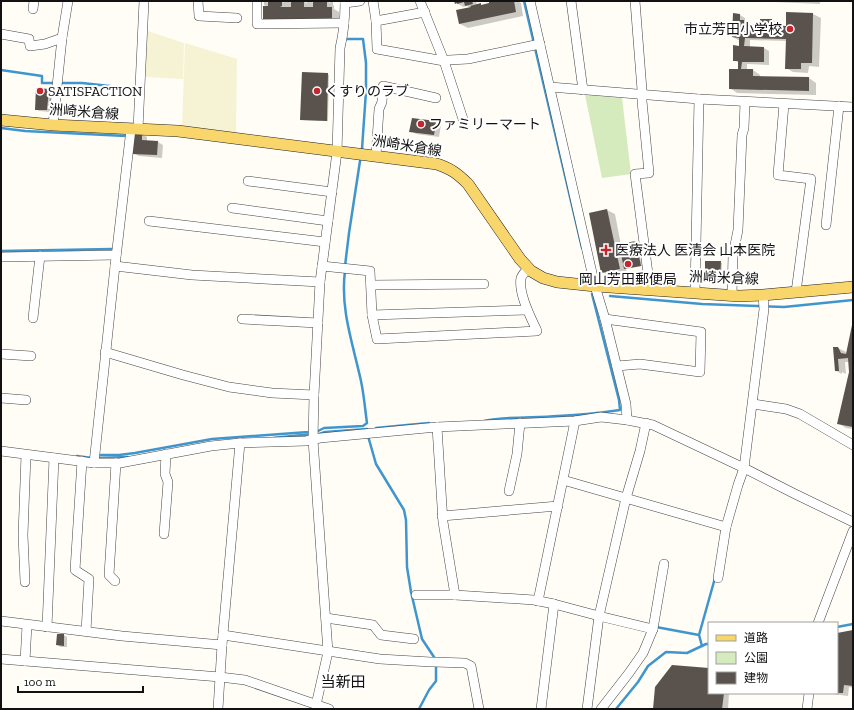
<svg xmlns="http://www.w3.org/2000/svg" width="854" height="710" viewBox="0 0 854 710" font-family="'Zilla Slab','Noto Sans JP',serif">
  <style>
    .farmland { fill: #f6f3d4 }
    .green { fill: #d5ebbd }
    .shadow { fill: #0003 }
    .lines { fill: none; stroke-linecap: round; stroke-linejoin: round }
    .stream { stroke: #3f96cf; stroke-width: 2.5 }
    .building { fill: #5a524d }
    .minor-casing { stroke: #444; stroke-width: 10 }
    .major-casing { stroke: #222; stroke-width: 12 }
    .minor { stroke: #fff; stroke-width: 9 }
    .major { stroke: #f9d66b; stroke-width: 11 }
    .poi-dot { fill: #c4262e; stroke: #fff; stroke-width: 1.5 }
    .labels { text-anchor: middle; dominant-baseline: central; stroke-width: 4; stroke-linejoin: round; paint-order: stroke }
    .poi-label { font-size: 14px; fill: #111; stroke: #fff; text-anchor: start }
    .street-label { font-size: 14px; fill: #111; stroke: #fff }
    .neighbourhood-label { font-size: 15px; fill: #111; stroke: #fff }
  </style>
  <rect width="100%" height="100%" fill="#fffdf5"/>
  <g class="farmland">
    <path d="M148 31 184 43 183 79 147 77 143 74 145 34 147 33Z"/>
    <path d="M185 43 237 59 236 134 182 127Z"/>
  </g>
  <path class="green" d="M585 95 622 98 631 174 602 178Z"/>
  <g class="shadow">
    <path d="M264 1 269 3 282 1 284 3V1H288L292 3V2H304L307 3V1L311 2 314 3 327 1 330 3V2H333V5L334 6V9L339 12V24L268 7 264 5Z"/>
    <path d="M456 1H476L477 5H481L483 6 496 1H517L521 3 523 16 468 28 460 24 470 8 467 6 463 7 462 6 456 3Z"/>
    <path d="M753 1H820V4Z"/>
    <path d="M787 13 813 14 821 18 819 67 809 66 808 73 793 72 786 68 787 41 750 40V48H764L769 51V65L747 64V70H753L760 75V77L809 78 816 83V95L737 93 730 88 739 70V63L734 60 740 47V40H738L733 37 740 15 745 18V21L749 24V26H761L772 20 777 23V27H787Z"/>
    <path d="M328 74 329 75 328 121 303 120H301Z"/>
    <path d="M49 90 52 92 50 112 39 111 36 109Z"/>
    <path d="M435 122 441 125 439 137 416 134 411 131Z"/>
    <path d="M142 134 147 137V141L158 142 163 145 162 158 139 156 133 153Z"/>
    <path d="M607 210 615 214 621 245 636 242 637 243 642 266 626 269 627 273 610 276 602 272 590 213Z"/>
    <path d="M720 262 722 263 721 282H707Z"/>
    <path d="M853 327V429L846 428 838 423 851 379 849 362H845L846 374 842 372V374L844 375 836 371 838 348 846 352 847 355Z"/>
    <path d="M853 631V688L849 687 848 696 825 693H837V634Z"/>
    <path d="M58 635H64L67 637V647H61L57 645Z"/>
    <path d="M709 669V693H729L728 709H654Z"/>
  </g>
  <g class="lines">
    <g class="stream">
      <path d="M524 1 582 248"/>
      <path d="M346 39H363L366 63V91L362 149"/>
      <path d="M1 70 42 76V83H54"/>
      <path d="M59 83H82L137 89"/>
      <path d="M1 128 25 131 126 136"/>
      <path d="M1 251 112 249"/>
      <path d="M345 266 349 233 360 161"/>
      <path d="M610 296 702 304 784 307 853 300"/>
      <path d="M484 421C508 416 534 418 558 416 579 415 600 413 620 410L619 400 592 294"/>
      <path d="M376 428 407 425 429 423"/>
      <path d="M319 434 325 432 367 429"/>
      <path d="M368 436 376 464 404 510 406 520 407 567 411 592 422 639 436 660"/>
      <path d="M273 438 312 434"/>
      <path d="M97 455H119L135 453 212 439 308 432 318 431 324 428 363 426 367 423C365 409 364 395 361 381 353 344 340 309 345 271"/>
      <path d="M77 456 92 458"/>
      <path d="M97 458 128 457"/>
      <path d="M656 627 699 635 702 646"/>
      <path d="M837 627 853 624"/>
      <path d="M699 635 715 578"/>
      <path d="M419 709 429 690 436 681V665"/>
      <path d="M616 709 638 682 648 666 666 652 687 653 706 644H709"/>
    </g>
  </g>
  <g class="building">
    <path d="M268 1H282V6L280 7H291V1H304V7H313V1H327V7H332V20H263V6H268Z"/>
    <path d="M454 1H472L473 4 465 6 464 2 457 4V3L455 4Z"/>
    <path d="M494 1H514L516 12 459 24 456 10 471 7 470 6 481 3V5L489 3V2Z"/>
    <path d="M786 12 813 13 812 63H801V69H785L786 39 745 38 744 46 764 47V62H742L741 69H753V76L809 77V91L729 89V69H738V61H733V45L739 46V38L732 37 733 13 740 14V20H744V24L760 25V19H772V25L786 26Z"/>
    <path d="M302 72 328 73 327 121 300 120Z"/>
    <path d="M36 88 49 89 47 110H35Z"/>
    <path d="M412 118 436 121 434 135 409 132Z"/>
    <path d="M134 133H142V140L158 141 157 155 132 154Z"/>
    <path d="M607 209 620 269 601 273 589 213Z"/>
    <path d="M636 241 641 266 624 269 619 244Z"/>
    <path d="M705 261H721L720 282H705Z"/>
    <path d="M852 325H853V427L837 424 849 372 848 358 838 359 839 371H835L833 347H838L841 353 846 354Z"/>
    <path d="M853 630V686L844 685 843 693H837V633Z"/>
    <path d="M57 634H64V646L56 645Z"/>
    <path d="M672 665 709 668V693H724L722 709H653L655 687Z"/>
  </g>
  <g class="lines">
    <g class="minor-casing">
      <g id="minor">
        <path d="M198 1 199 16 237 18"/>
        <path d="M257 1V24L344 23"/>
        <path d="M373 1 376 21 377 49 444 61 449 60 468 59 540 44"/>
        <path d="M420 1 444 61 463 119"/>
        <path d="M530 1 595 286 605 319 626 404 627 420"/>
        <path d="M571 1 583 90"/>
        <path d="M635 1 642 90V101L649 173 635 174 650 289"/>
        <path d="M345 3 360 1"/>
        <path d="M33 9 34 1"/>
        <path d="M376 21 425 12"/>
        <path d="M1 34 29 39 30 46 45 44 62 38"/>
        <path d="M550 87 699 99 853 107"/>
        <path d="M784 104 778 175 811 179 796 292"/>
        <path d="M53 125 62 38 68 1"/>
        <path d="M138 129 144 1"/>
        <path d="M376 156 379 109 382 102 383 86 436 98"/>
        <path d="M248 181 332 192"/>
        <path d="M232 208 328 221"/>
        <path d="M149 221 325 242"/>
        <path d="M826 225 839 106"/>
        <path d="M1 257 116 255"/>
        <path d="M115 266 192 275 320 282"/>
        <path d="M322 266 370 271 372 315 377 339 537 331C531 318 518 293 521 278 522 275 526 271 528 268"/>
        <path d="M371 285 484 284"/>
        <path d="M695 292 699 99"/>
        <path d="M732 295 733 255 738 230 742 135 744 128 745 102"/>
        <path d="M372 315 527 310"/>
        <path d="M33 318 40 256"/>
        <path d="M242 319 318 323"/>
        <path d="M605 319 701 332 700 372 640 364 617 366"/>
        <path d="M105 352 183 375 229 387 272 393 314 395"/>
        <path d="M1 354 31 356"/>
        <path d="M1 398 26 400"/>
        <path d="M753 404 786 409 800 414 853 445"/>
        <path d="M437 427 443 522 455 595"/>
        <path d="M1 451 94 463H120L211 446 240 443 306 441 320 438 437 427 575 421 601 417 627 420 653 425 744 468 793 493 853 522"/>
        <path d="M82 461 75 570 89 579 86 631"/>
        <path d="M94 463 115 266 131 129"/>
        <path d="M563 480 726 527"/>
        <path d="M509 491 517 454 520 423"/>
        <path d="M442 516 558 506"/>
        <path d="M164 534 168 482 165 474 166 454"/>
        <path d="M718 578 726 527 738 485 744 468 764 309 763 295"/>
        <path d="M115 581 109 575 116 463"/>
        <path d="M25 582 23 535 26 455"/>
        <path d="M416 595H455L534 600 554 604 599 616 653 629"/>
        <path d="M538 601 575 421"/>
        <path d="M326 618 373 625 381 635 414 639"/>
        <path d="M1 621 122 636 222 645"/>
        <path d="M818 623 853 531"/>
        <path d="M47 627 54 458"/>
        <path d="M223 635 380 659 431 662H434L465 663 471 666 479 709"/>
        <path d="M1 659 220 677 245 680 329 709"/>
        <path d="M25 661 27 625"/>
        <path d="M316 705 328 652 313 440 314 395 320 282 337 152 340 48C344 32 345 17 345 1"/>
        <path d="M218 709 222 645 240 443"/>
        <path d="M541 709 554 604"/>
        <path d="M587 709 599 616 626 498 640 451 646 423"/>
        <path d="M601 709 629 673 643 653 653 629 664 564"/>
        <path d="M807 709 809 693"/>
      </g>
    </g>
    <g class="major-casing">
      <path id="major" d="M1 120 53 125 178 131 437 164C451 169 457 173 468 184L520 259 531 271 543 278 557 282 595 286 739 296 763 295 853 287"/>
    </g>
    <use href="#minor" class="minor"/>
    <use href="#major" class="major"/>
  </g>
  <g class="poi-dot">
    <circle cx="790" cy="29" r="4"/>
    <circle cx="40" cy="91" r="4"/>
    <circle cx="317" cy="91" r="4"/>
    <circle cx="421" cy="124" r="4"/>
    <path d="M604 244h4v4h4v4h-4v4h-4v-4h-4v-4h4z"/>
    <circle cx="628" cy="264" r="4"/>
  </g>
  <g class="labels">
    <g class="poi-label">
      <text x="782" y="29" text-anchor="end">市立芳田小学校</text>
      <text x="48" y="91">SATISFACTION</text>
      <text x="325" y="91">くすりのラブ</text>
      <text x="429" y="124">ファミリーマート</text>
      <text x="615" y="250">医療法人 医清会 山本医院</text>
      <text x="628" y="279" text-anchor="middle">岡山芳田郵便局</text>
    </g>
    <g class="street-label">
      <text transform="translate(84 112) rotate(4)">洲崎米倉線</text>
      <text transform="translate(407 146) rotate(9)">洲崎米倉線</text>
      <text transform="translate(724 278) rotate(2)">洲崎米倉線</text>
    </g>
    <g class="neighbourhood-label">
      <text x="343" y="682">当新田</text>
    </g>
  </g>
  <rect width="854" height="710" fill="none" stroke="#111111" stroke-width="4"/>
  <rect x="708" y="622" width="130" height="72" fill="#ffffff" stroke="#a0a0a0"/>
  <rect x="716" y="635" width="20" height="6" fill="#f9d66b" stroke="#a0a0a0"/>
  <text x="744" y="642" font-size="12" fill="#111111">道路</text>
  <rect x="716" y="652" width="20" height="12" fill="#d5ebbd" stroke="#a0a0a0"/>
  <text x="744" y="662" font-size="12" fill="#111111">公園</text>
  <rect x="716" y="672" width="20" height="12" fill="#5a524d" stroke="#a0a0a0"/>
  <text x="744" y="682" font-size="12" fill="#111111">建物</text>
  <path d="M18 686v6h125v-6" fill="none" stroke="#111111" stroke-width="2"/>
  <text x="24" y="686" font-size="12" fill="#111111" stroke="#ffffff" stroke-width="3" paint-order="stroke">100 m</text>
</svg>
